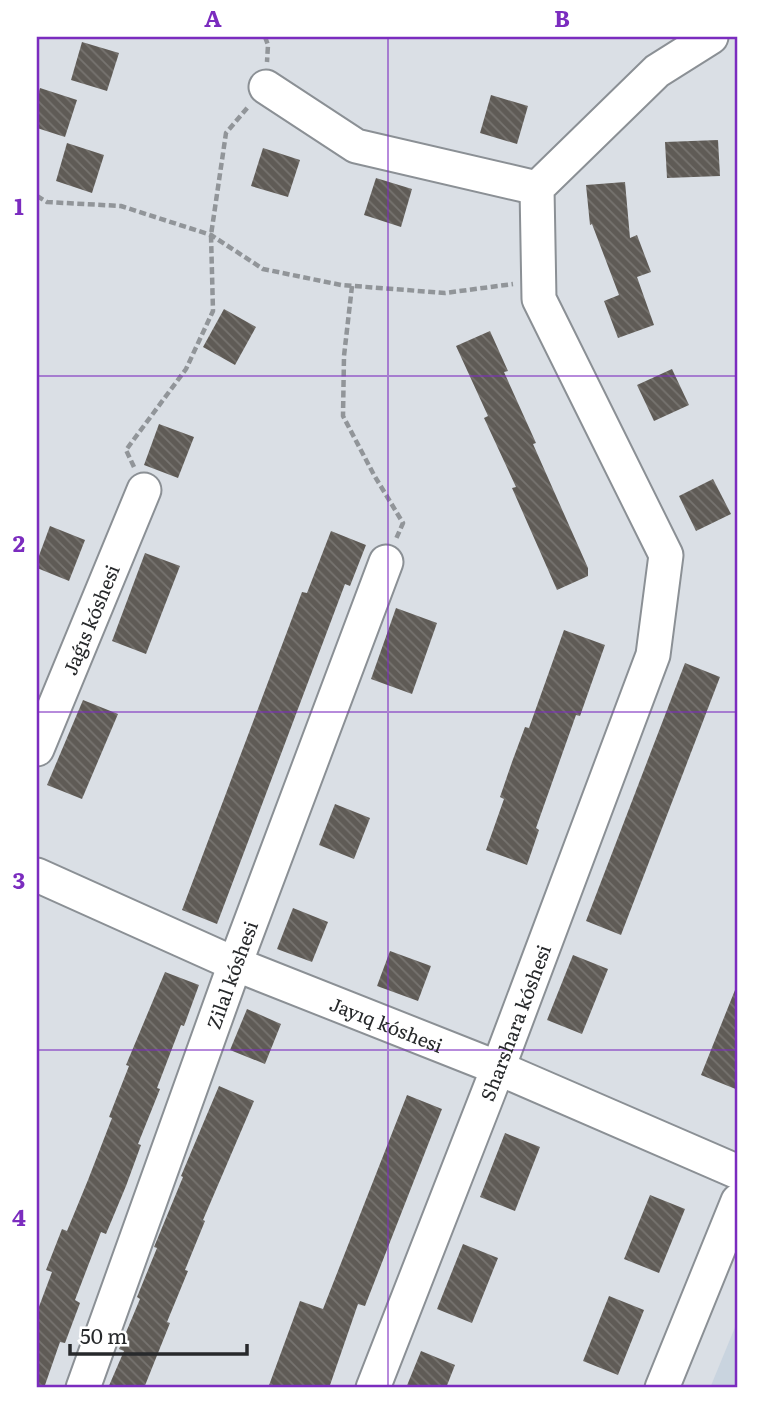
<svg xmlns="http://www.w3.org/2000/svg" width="775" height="1425" viewBox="0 0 775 1425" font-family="Literata,serif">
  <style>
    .built { fill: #c9d4df }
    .building { fill: url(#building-back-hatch) }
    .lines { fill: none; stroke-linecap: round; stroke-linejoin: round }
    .minor-casing { stroke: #8b9095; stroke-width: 37 }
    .path { stroke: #919599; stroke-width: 4.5; stroke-dasharray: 7 3.5; stroke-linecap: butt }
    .minor { stroke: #fff; stroke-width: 33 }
    .grid { fill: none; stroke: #7b2cbf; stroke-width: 2; stroke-opacity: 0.55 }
    .labels { text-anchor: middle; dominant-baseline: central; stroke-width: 7; stroke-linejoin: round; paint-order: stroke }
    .street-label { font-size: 19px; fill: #27292b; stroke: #fff }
    .neatline { fill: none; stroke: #7b2cbf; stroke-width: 2.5 }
    .grid-label { font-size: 23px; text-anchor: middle; font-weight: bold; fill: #7b2cbf }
  </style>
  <defs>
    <pattern id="building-back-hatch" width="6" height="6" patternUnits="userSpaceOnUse" patternTransform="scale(1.75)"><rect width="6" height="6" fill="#5f5b56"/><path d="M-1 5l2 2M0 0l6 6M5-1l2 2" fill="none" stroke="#777470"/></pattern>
  </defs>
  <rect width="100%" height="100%" fill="#dadfe5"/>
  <path class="built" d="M738 1320V1388H710Z"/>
  <g class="building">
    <path d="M82 42 119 53 107 91 71 80Z"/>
    <path d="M40 88 77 100 65 137 37 128V98Z"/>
    <path d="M491 95 528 106 517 144 480 133Z"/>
    <path d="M718 140 720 176 667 178 665 142Z"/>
    <path d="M67 143 104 155 92 193 56 181Z"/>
    <path d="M263 148 300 160 288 197 251 186Z"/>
    <path d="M376 178 412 189 401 227 364 215Z"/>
    <path d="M625 182 630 238 637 235 651 272 637 277 654 325 618 338 604 301 619 295 592 224 590 225 586 185Z"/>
    <path d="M224 309 256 327 235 365 203 347Z"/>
    <path d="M490 331 508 371 504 372 536 443 533 444 588 568V576L557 590 512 488 516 487 484 418 488 416 456 346Z"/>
    <path d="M672 369 689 405 654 421 637 385Z"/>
    <path d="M159 424 194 437 178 478 144 465Z"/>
    <path d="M713 479 731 514 696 531 679 496Z"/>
    <path d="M50 526 85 540 69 581 37 568V561Z"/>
    <path d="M331 531 366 545 350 586 345 584 217 924 182 910 302 592 307 593Z"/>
    <path d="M145 553 180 566 146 654 112 641Z"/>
    <path d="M396 608 437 623 412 694 371 679Z"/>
    <path d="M564 630 605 645 580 716 576 715 536 828 539 830 527 865 486 850 504 799 500 797 512 762 525 727 529 728Z"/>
    <path d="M685 663 720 677 621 935 586 921Z"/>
    <path d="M83 700 118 714 82 799 47 785Z"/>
    <path d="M335 804 370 818 354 859 319 845Z"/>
    <path d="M293 908 328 922 312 962 277 949Z"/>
    <path d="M390 951 431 966 418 1001 377 986Z"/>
    <path d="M573 955 608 969 582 1034 547 1020Z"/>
    <path d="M165 972 199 985 184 1026 181 1025 157 1088 160 1089 138 1144 141 1145 126 1186 106 1234 101 1232 75 1300 80 1303 65 1343 60 1342 44 1388H37V1312L52 1272 46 1270 62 1229 67 1231 88 1180 112 1118 109 1117 129 1066 126 1065Z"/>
    <path d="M737 985 738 986V1090L701 1075Z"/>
    <path d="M247 1009 281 1024 265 1064 230 1050Z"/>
    <path d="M219 1086 254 1101 203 1220 205 1221 185 1270 188 1271 167 1322 170 1323 144 1388H108L124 1351 119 1349 140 1299 137 1297 157 1248 154 1247 183 1177 181 1176Z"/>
    <path d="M407 1095 442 1109 365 1306 358 1304 329 1388H268L300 1301 323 1309Z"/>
    <path d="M505 1133 540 1147 515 1211 480 1197Z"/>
    <path d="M650 1195 685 1209 659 1273 624 1259Z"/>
    <path d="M463 1244 498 1258 472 1323 437 1309Z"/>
    <path d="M609 1296 644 1310 618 1375 583 1361Z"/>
    <path d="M421 1351 455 1365 446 1388H406Z"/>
  </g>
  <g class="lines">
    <g class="minor-casing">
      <g id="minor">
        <path d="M266 87 356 146 537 188"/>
        <path id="s1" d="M37 749 144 490"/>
        <path id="s2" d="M37 875 235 964 498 1068 738 1172"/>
        <path id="s3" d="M83 1388 235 964 386 562"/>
        <path id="s4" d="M373 1388 498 1068 653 655 666 555 539 299 537 188 657 71 711 37"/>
        <path d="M662 1388 738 1201"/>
      </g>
    </g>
    <g class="path">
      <path d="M265 37 268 45 267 62"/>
      <path d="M37 196 47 202 121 206 211 235 263 269 341 285 445 293 513 284"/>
      <path d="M352 286 344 356 343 416 374 475 403 523 396 539"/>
      <path d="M134 467 126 450 186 369 213 311 211 235 226 133 248 107"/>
    </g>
    <use href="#minor" class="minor"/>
  </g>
  <path class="grid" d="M388 37V1388M37 376H738M37 712H738M37 1050H738"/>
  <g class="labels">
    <g class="street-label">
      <text stroke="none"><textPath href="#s1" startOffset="140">Jaǵıs kóshesi</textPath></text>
      <text stroke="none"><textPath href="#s3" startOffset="439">Zilal kóshesi</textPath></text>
      <text stroke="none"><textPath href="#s4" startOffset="392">Sharshara kóshesi</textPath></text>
      <text stroke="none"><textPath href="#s2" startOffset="380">Jayıq kóshesi</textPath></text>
    </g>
  </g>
  <rect width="775" height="1425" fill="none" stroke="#ffffff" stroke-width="77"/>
  <path d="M70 1344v10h177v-10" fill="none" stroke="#27292b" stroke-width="3.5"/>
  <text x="80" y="1344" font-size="21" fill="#27292b" stroke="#ffffff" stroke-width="5" paint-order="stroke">50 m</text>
  <rect x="38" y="38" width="698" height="1348" class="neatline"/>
  <g class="grid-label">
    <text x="213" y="27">A</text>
    <text x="562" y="27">B</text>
    <text x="19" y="215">1</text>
    <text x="19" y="552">2</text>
    <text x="19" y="889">3</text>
    <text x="19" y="1226">4</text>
  </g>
</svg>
